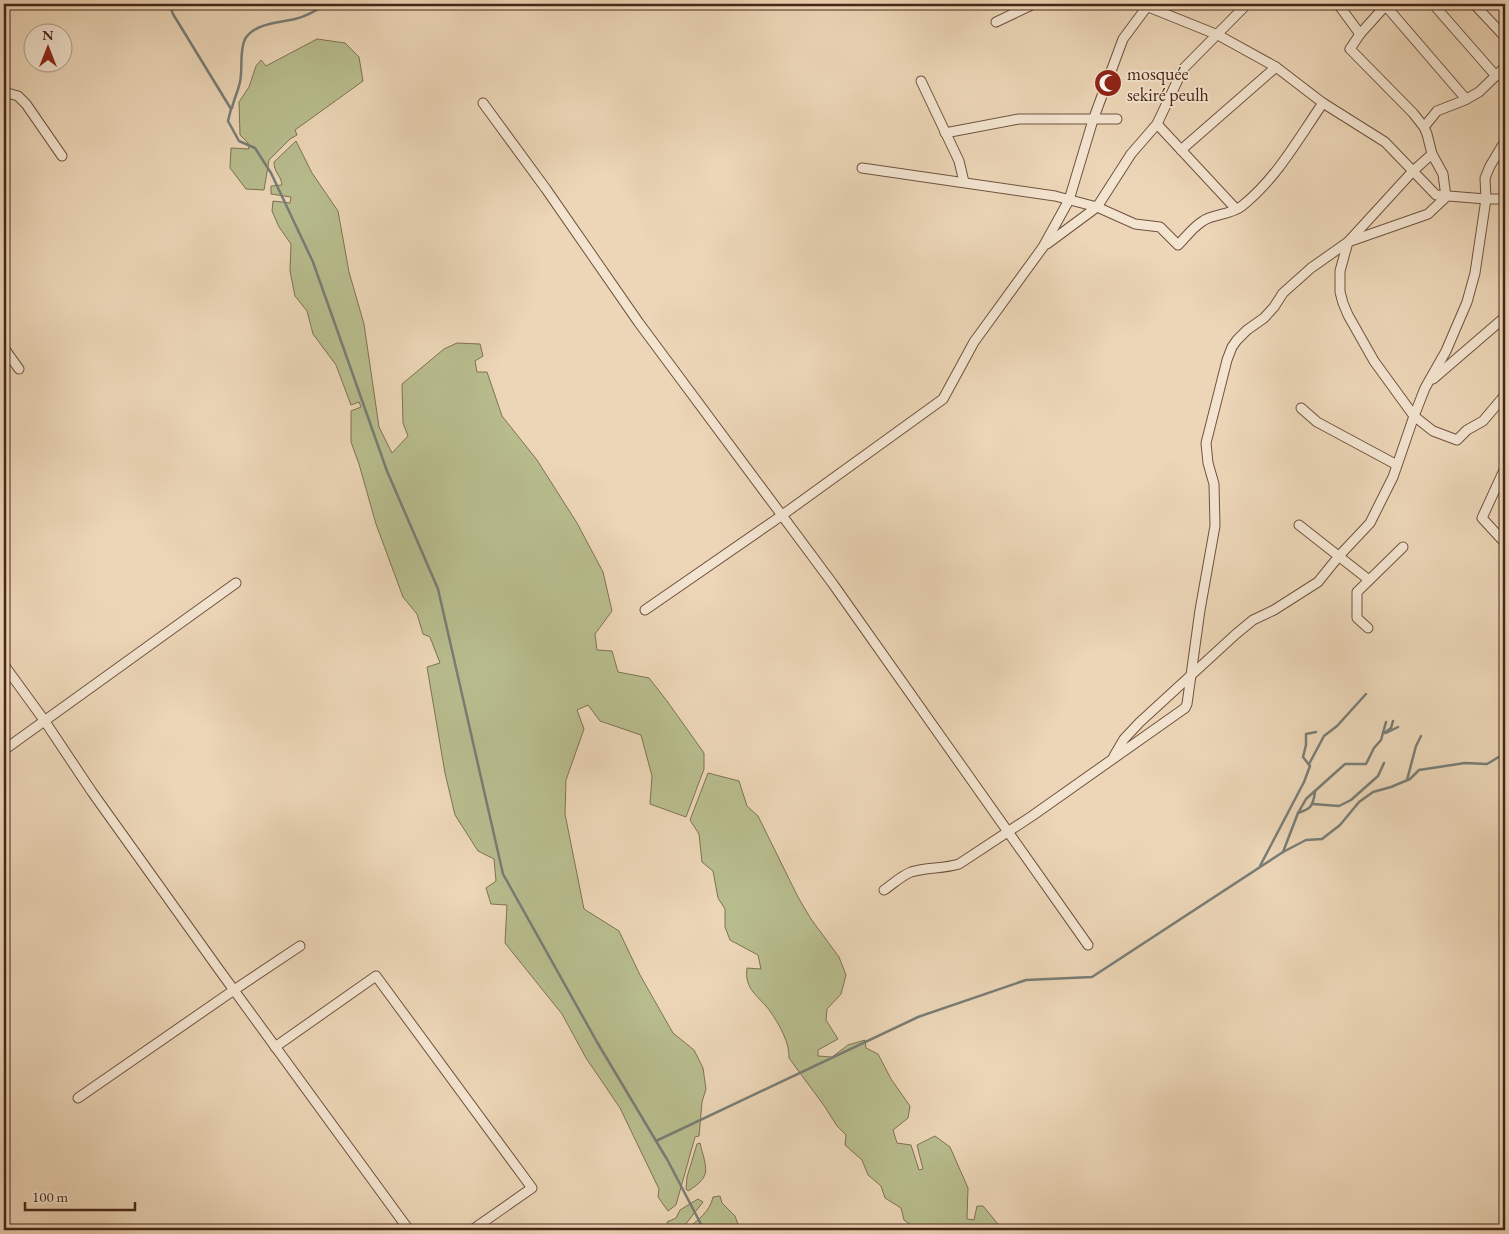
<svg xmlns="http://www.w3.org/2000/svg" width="1509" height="1234" viewBox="0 0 1509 1234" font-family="'EB Garamond',serif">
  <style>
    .green { fill: #b8bd8e; stroke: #7f7252 }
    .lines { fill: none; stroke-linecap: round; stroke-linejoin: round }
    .stream { stroke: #787d76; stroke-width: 2.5 }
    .minor-casing { stroke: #70523f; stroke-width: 11 }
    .minor { stroke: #f3e4d0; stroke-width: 9 }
    .labels { text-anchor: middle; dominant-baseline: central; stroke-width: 4; stroke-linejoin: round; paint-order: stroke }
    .poi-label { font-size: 18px; fill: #462617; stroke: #f3e4d0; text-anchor: start }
  </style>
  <rect width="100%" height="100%" fill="#ecd6b7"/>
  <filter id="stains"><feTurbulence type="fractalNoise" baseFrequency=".004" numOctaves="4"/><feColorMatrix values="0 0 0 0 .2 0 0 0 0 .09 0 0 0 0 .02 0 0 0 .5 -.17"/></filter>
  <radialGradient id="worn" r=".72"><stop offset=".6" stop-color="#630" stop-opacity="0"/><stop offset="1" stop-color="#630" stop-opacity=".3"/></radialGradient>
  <g class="green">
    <path d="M317 39 345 43 359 57 363 81 295 130 297 135 290 139 269 160 264 190 246 189 230 168 231 148 249 149 248 143 240 135 239 102 249 87 256 66 261 60 266 66Z"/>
    <path d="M296 141 312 173 338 211 349 272 364 324 379 427 392 453 408 436 403 423 402 384 444 349 457 343 480 344 483 356 475 361 477 372H487L502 416 537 460 577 523 603 572 612 611 595 634 597 650 612 651 618 672 649 678 667 701 704 753V769L686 817 650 804 652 776 641 735 600 721 588 705 577 710 584 729 566 780 565 814 584 909 619 931 640 975 673 1033 694 1050 703 1068 706 1089 702 1102 699 1136 695 1137 676 1205 668 1211 658 1197 659 1189 620 1108 586 1058 562 1014 505 943 507 905 491 904 486 888 496 881 494 859 478 851 455 815 445 773 427 667 440 663 430 637 423 634 417 614 403 597 376 524 359 464 351 442V411L361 407 359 402 351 405 336 365 313 334 307 311 295 296 290 271 291 244 279 227 272 211 273 201 290 203 291 197 271 194V186L282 185C281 175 274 173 274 162Z"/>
    <path d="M708 773 739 781 747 806 758 816 798 897 811 919 839 957 846 975 841 994 827 1009 826 1020 838 1039 818 1050V1056L832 1057 848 1045 865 1040 866 1048 878 1054 891 1079 910 1106 908 1118 893 1130 897 1143 911 1145 919 1170 923 1169 917 1145 935 1136 950 1147 968 1188 967 1219 974 1220 977 1206H983L1003 1230H917L904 1220 901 1208 885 1198 881 1186 868 1175 862 1160 845 1145 846 1135 837 1126 825 1107 789 1058C790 1043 779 1024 770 1011 759 996 744 990 747 968L761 969 758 955 730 940 725 927V909L718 898 713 871 702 862 699 834 690 820Z"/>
    <path d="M700 1143C706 1168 713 1176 688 1191L686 1189 687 1177 697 1144Z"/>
    <path d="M720 1196 722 1203 735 1216 740 1230H685C697 1221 710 1212 713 1197Z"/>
    <path d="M698 1199 703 1202 681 1230H670L667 1222 676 1218 680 1210Z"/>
  </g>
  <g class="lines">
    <g class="stream">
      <path d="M169 4 173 14 231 109 228 121 239 141 255 148 271 173 313 262 387 471 438 589 503 874 597 1042 668 1161 704 1230"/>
      <path d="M232 108C234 99 238 91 240 82 243 68 239 52 245 39 255 23 278 23 295 19 307 16 316 11 326 4"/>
      <path d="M1384 733 1391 728 1393 721"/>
      <path d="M1386 733 1398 727"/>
      <path d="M1309 764 1324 736 1337 726 1366 694"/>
      <path d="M1407 780 1416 746 1421 736"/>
      <path d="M1313 804 1339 806 1351 800 1378 776 1384 763"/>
      <path d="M1298 813C1311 809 1313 806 1315 792"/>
      <path d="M1283 852 1298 813 1306 799 1345 764H1366L1374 748 1381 740 1386 722"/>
      <path d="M1260 866 1304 782 1310 766 1303 757 1306 745V734L1316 732"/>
      <path d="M656 1141 918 1017 1026 980 1092 977 1283 852 1306 840 1322 839 1340 825 1359 802 1373 792 1391 787 1410 779 1419 770 1465 763 1487 764 1502 755 1505 748"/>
    </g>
    <g class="minor-casing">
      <g id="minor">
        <path d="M1141 4 1218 35 1276 67 1323 103 1385 142 1436 195 1486 199H1505"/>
        <path d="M1338 4 1360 34"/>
        <path d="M1387 4 1360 34 1350 49 1413 113 1424 127 1437 111 1465 100 1479 92 1505 67"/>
        <path d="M1433 4 1496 76"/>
        <path d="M1474 4 1505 37"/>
        <path d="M1385 5 1466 99"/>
        <path d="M996 22 1034 4"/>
        <path d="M921 81 959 161 964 182"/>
        <path d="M4 92 18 96 26 104 62 156"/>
        <path d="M483 103 546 189 639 323 833 584 1088 945"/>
        <path d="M1157 124 1236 209"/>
        <path d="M1424 127 1427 134 1432 154 1443 174 1446 197 1428 214 1348 242 1340 271V292L1343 303 1348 315 1374 361 1414 416 1433 431 1457 440 1467 430 1483 421 1505 395"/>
        <path d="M945 133 1019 119H1117"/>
        <path d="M1181 150 1276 67"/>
        <path d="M862 168 1055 196 1097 207 1135 224 1160 227 1178 245C1186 237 1193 227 1203 221 1212 214 1231 215 1242 206 1277 178 1298 139 1323 103"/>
        <path d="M1047 244 1097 207 1131 154 1157 124 1183 69 1247 4"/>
        <path d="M4 348 19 369"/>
        <path d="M1433 379 1505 317"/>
        <path d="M1301 408 1317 422 1397 465"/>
        <path d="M1505 468 1482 518 1505 543"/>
        <path d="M1299 525 1369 580"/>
        <path d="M645 610 781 516 943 399 974 342 1043 247 1069 200 1093 120 1123 39 1149 4"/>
        <path d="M1368 628 1357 618V592L1403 547"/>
        <path d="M4 665 44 720 92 792 220 971 409 1230"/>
        <path d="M4 750 236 583"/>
        <path d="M1114 756 1124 739 1140 722 1236 634 1253 620 1274 610 1318 582 1339 556 1370 523 1393 477 1414 416 1425 388 1446 351 1467 302 1475 273 1486 199 1485 178 1490 166 1505 141"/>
        <path d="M884 890C893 884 901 876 911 872 927 867 943 869 959 864L1032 816 1185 708 1187 704 1200 610 1215 526 1214 484 1208 463 1206 443 1227 360 1232 347 1237 340 1247 330 1264 318 1274 307 1283 293 1311 268 1348 242 1413 171 1432 154"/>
        <path d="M275 1047 376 976 532 1188 472 1230"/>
        <path d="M78 1098 234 990 300 946"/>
      </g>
    </g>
    <use href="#minor" class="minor"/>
  </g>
  <defs>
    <g id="mosque-disc" transform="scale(1.4375)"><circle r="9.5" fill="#8f2418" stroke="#f3e4d0"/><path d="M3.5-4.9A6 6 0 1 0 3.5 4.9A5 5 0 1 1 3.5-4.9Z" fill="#fff"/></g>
  </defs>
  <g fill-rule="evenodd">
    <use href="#mosque-disc" x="1108" y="83"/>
  </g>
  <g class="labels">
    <g class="poi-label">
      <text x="1127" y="73">mosquée<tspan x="1127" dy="21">sekiré peulh</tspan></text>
    </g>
  </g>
  <rect width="1509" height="1234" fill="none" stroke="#ecd6b7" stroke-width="20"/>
  <rect x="5" y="5" width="1499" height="1224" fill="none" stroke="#462617" stroke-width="2.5"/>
  <rect x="10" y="10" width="1489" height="1214" fill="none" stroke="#462617"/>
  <g transform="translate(48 48)"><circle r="24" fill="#f3e4d0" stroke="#ae9886"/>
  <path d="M0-4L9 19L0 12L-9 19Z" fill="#8f2418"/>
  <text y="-8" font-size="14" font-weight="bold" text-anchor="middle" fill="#462617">N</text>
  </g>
  <path d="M25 1202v8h110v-8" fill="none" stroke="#462617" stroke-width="2.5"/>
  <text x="32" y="1202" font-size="15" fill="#462617" stroke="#f3e4d0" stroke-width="4" paint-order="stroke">100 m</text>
  <rect width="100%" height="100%" filter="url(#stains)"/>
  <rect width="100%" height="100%" fill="url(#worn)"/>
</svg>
